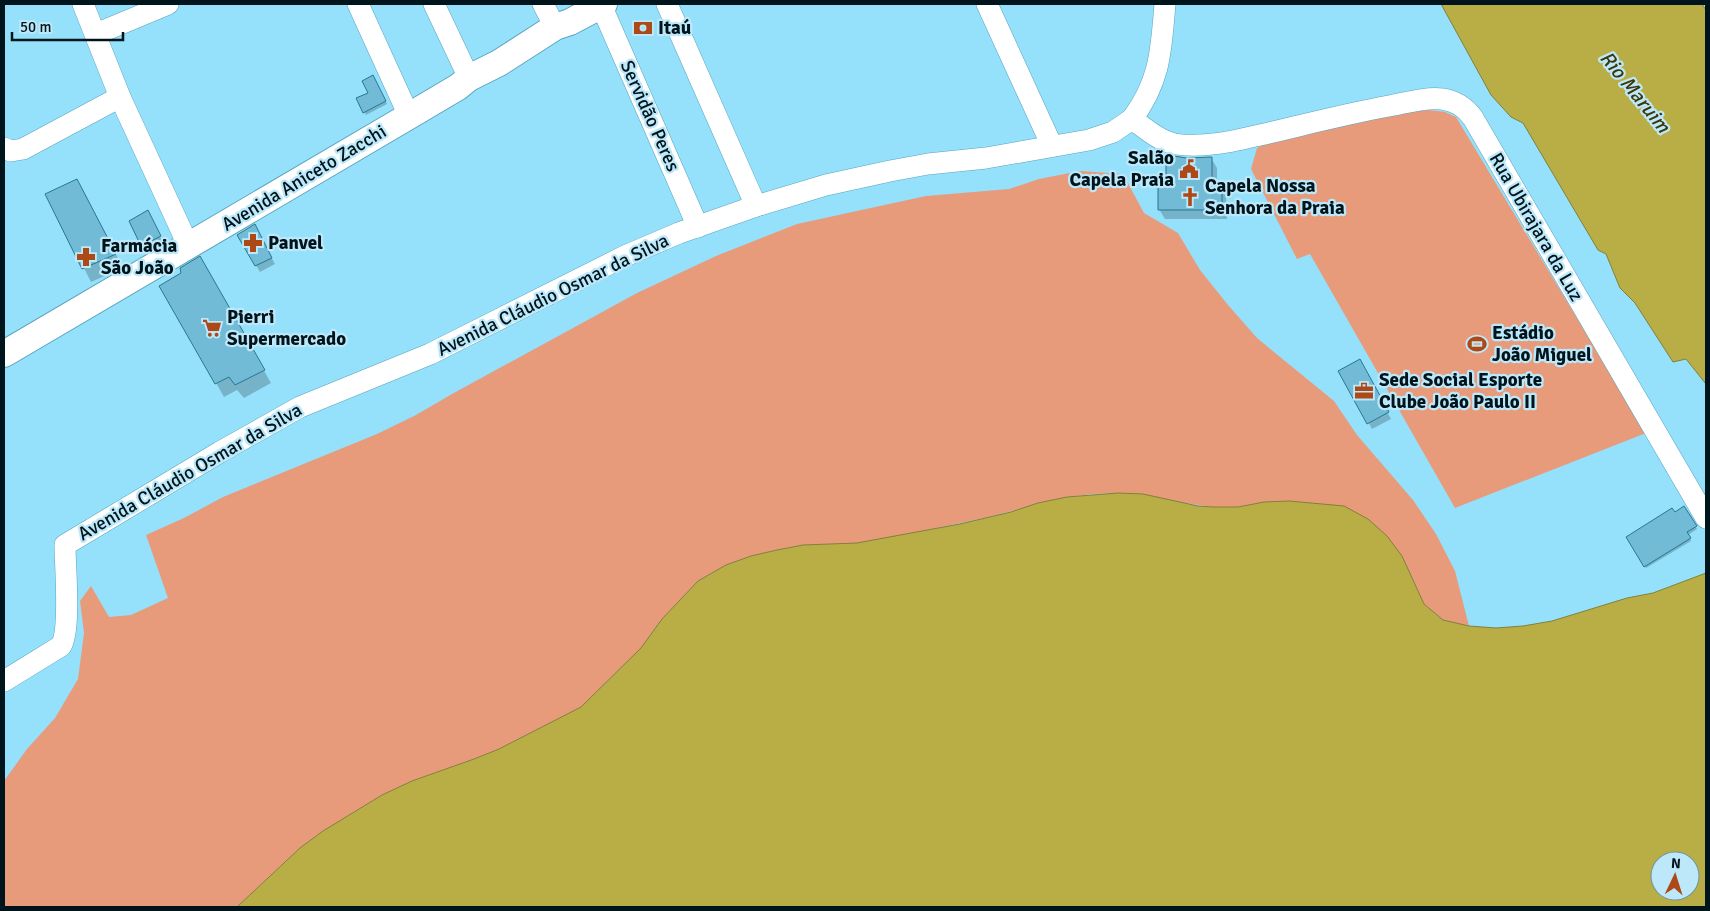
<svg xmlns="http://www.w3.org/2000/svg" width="1710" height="911" viewBox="0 0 1710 911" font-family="Signika,sans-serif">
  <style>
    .green { fill: #e89b7b }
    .water { fill: #b9ae46; stroke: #828039; fill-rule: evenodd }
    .shadow { fill: #0003 }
    .building { fill: #71bbd6; stroke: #28778f }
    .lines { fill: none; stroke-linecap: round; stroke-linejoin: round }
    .minor-casing { stroke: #59a4be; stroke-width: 22 }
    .major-casing { stroke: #59a4be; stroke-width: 28 }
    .minor { stroke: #fff; stroke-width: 21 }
    .major { stroke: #fff; stroke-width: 26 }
    .labels { text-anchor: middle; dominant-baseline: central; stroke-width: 4.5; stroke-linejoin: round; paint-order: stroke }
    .poi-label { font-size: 19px; font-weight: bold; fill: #00141c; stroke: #bde8f9; text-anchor: start }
    .street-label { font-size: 19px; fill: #00141c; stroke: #bde8f9 }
    .water-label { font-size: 20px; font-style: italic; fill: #3c370a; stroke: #bde8f9 }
  </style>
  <rect width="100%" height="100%" fill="#95e0fb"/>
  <g class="green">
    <path d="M1429 110 1445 112 1456 117 1646 433 1455 508 1310 254 1297 259 1251 169 1257 148 1267 143 1411 111Z"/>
    <path d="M1080 171 1123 174 1144 213 1178 233 1200 270 1228 305 1257 338 1334 401 1357 435 1413 500 1436 534 1455 571 1469 626 1443 620 1424 604 1413 580 1289 501 1264 502 1238 507H1213L1118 493 1093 494 1067 497 984 518 909 534 857 543 803 545 777 550 751 556 726 565 698 581 662 619 641 648 581 707 499 749 474 759 412 781 382 795 323 831 300 848 237 907H4V781L27 749 55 718 78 679 84 633 80 601 91 586 109 617 131 615 168 598 146 535 184 518 223 497 377 434 416 415 452 394 637 293 716 256 797 224 926 196 1009 189 1039 179Z"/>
  </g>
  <g class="water">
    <path d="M1441 4H1702L1706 10V384L1686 359 1673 362 1635 303 1620 288 1606 254 1598 250 1523 123 1511 117 1491 95Z"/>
    <path d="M1118 493 1143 494 1198 506 1213 507H1238L1264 502 1289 501 1344 506 1368 519 1387 536 1402 556 1424 604 1443 620 1469 626 1496 628 1523 626 1552 621 1627 598 1653 593 1706 573V907H237L300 848 323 831 382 795 412 781 474 759 499 749 581 707 641 648 662 619 698 581 726 565 751 556 777 550 803 545 857 543 960 524 1011 512 1038 503 1067 497ZM1660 861H1690V891H1660Z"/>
  </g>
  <g class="shadow">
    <path d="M373 77 387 104 366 115 358 99 370 93Z"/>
    <path d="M1211 158 1217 168V185L1221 184 1226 194 1227 219H1165L1159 209 1167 185 1187 159Z"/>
    <path d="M84 193 123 268 91 282 47 195Z"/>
    <path d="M151 218 163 243 145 251 142 245Z"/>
    <path d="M254 226 275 264 260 272 238 235Z"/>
    <path d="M200 258 271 383 244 398 237 390 224 397 161 286 183 274Z"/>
    <path d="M1359 361 1391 419 1372 429 1340 371Z"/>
    <path d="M1684 508 1697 529 1688 535 1691 541 1646 568 1627 537Z"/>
  </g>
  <g class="building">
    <path d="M373 75 386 101 363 113 356 98 368 93 362 81Z"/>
    <path d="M1166 155 1187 158 1212 157V183H1222V210H1158V183L1166 184Z"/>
    <path d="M77 179 116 254 82 269 45 194Z"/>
    <path d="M148 210 161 236 141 246 129 221Z"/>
    <path d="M255 224 272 258 255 266 237 235Z"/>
    <path d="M200 256 265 370 235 385 229 377 215 384 159 286 181 273 180 268Z"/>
    <path d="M1360 359 1389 412 1367 424 1338 371Z"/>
    <path d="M1684 506 1697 526 1687 532 1691 538 1644 567 1626 537 1672 508 1675 512Z"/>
  </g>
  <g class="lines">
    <g class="minor-casing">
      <g id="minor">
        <path d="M83 4 120 97 189 247"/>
        <path d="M358 4 409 116"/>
        <path d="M434 4 469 78"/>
        <path d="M543 4 555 27"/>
        <path d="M667 4 756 206"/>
        <path d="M987 4 1052 146"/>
        <path d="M601 5 698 227"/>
        <path d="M96 34 168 4"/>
        <path d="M1132 119C1161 80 1161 49 1165 4"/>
        <path d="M4 148 11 151 23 149 120 97"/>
        <path d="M4 681 61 646C71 630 65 567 65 545L220 452 300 407 430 354 625 256 679 233 756 206 826 185 890 171 928 164 986 158 1089 140 1113 132 1132 119C1145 128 1159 141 1175 144 1207 149 1242 139 1273 132 1311 123 1350 113 1389 106 1406 103 1425 97 1442 99 1456 101 1465 107 1473 118L1706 518"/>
      </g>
    </g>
    <g class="major-casing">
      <path id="major" d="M4 354 409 116 458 87 469 78 499 63 555 27 570 22 604 4"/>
    </g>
    <use href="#minor" class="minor"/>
    <use href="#major" class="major"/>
  </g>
  <defs>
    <g id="bank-bare" transform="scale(1.5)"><path d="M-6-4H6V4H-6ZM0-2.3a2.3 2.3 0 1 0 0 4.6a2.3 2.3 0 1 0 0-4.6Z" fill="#ad4817" stroke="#bde8f9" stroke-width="2.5" paint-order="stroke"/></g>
    <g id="civic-bare" transform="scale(1.5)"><path d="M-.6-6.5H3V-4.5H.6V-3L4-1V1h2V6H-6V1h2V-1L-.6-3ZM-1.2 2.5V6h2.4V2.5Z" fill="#ad4817" stroke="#bde8f9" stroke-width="2.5" paint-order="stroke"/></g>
    <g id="church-bare" transform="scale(1.5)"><path d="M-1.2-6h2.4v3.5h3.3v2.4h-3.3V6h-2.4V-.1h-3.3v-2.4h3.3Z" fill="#ad4817" stroke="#bde8f9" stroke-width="2.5" paint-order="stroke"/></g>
    <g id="pharmacy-bare" transform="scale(1.5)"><path d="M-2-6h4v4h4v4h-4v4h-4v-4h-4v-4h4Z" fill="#ad4817" stroke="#bde8f9" stroke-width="2.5" paint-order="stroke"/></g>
    <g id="supermarket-bare" transform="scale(1.5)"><path d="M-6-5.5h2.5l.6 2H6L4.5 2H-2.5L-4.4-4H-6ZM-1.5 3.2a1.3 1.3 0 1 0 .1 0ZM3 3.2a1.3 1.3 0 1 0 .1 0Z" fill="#ad4817" stroke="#bde8f9" stroke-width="2.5" paint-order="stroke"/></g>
    <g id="stadium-bare" transform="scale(1.5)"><path d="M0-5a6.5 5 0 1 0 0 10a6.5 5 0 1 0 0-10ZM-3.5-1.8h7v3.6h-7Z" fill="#ad4817" stroke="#bde8f9" stroke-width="2.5" paint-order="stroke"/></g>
    <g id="office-bare" transform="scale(1.5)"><path d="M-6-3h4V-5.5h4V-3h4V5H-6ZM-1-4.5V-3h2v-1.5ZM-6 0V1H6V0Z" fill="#ad4817" stroke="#bde8f9" stroke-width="2.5" paint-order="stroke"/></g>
  </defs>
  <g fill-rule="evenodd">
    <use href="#bank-bare" x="643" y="28"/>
    <use href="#civic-bare" x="1189" y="169"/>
    <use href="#church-bare" x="1190" y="197"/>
    <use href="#pharmacy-bare" x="253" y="243"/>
    <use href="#pharmacy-bare" x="86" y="257"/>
    <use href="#supermarket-bare" x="212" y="328"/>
    <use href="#stadium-bare" x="1477" y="344"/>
    <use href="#office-bare" x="1364" y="391"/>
  </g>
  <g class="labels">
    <g class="poi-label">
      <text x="658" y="28">Itaú</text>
      <text x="1174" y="158" text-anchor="end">Salão<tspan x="1174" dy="22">Capela Praia</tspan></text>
      <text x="1205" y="186">Capela Nossa<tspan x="1205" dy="22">Senhora da Praia</tspan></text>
      <text x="268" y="243">Panvel</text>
      <text x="101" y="246">Farmácia<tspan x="101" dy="22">São João</tspan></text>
      <text x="227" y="317">Pierri<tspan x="227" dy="22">Supermercado</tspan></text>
      <text x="1492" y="333">Estádio<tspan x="1492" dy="22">João Miguel</tspan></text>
      <text x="1379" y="380">Sede Social Esporte<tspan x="1379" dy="22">Clube João Paulo II</tspan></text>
    </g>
    <g class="street-label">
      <text transform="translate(650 116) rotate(66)">Servidão Peres</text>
      <text transform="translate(304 178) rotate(-31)">Avenida Aniceto Zacchi</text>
      <text transform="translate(1536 227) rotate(60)">Rua Ubirajara da Luz</text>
      <text transform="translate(553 295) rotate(-26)">Avenida Cláudio Osmar da Silva</text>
      <text transform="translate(190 472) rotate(-30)">Avenida Cláudio Osmar da Silva</text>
    </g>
    <g class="water-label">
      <text transform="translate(1635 92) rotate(51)">Rio Maruim</text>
    </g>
  </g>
  <rect width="1710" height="911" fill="none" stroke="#00141c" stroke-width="10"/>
  <g transform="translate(1675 876) rotate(4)"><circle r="24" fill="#bde8f9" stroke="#7193a1"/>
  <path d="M0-4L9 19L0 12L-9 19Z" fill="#ad4817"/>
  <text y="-8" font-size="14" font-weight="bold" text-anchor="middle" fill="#00141c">N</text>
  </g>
  <path d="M12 32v8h111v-8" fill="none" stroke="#00141c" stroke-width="2.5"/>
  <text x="20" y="32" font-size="15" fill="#00141c" stroke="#bde8f9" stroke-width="4" paint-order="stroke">50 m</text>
</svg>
